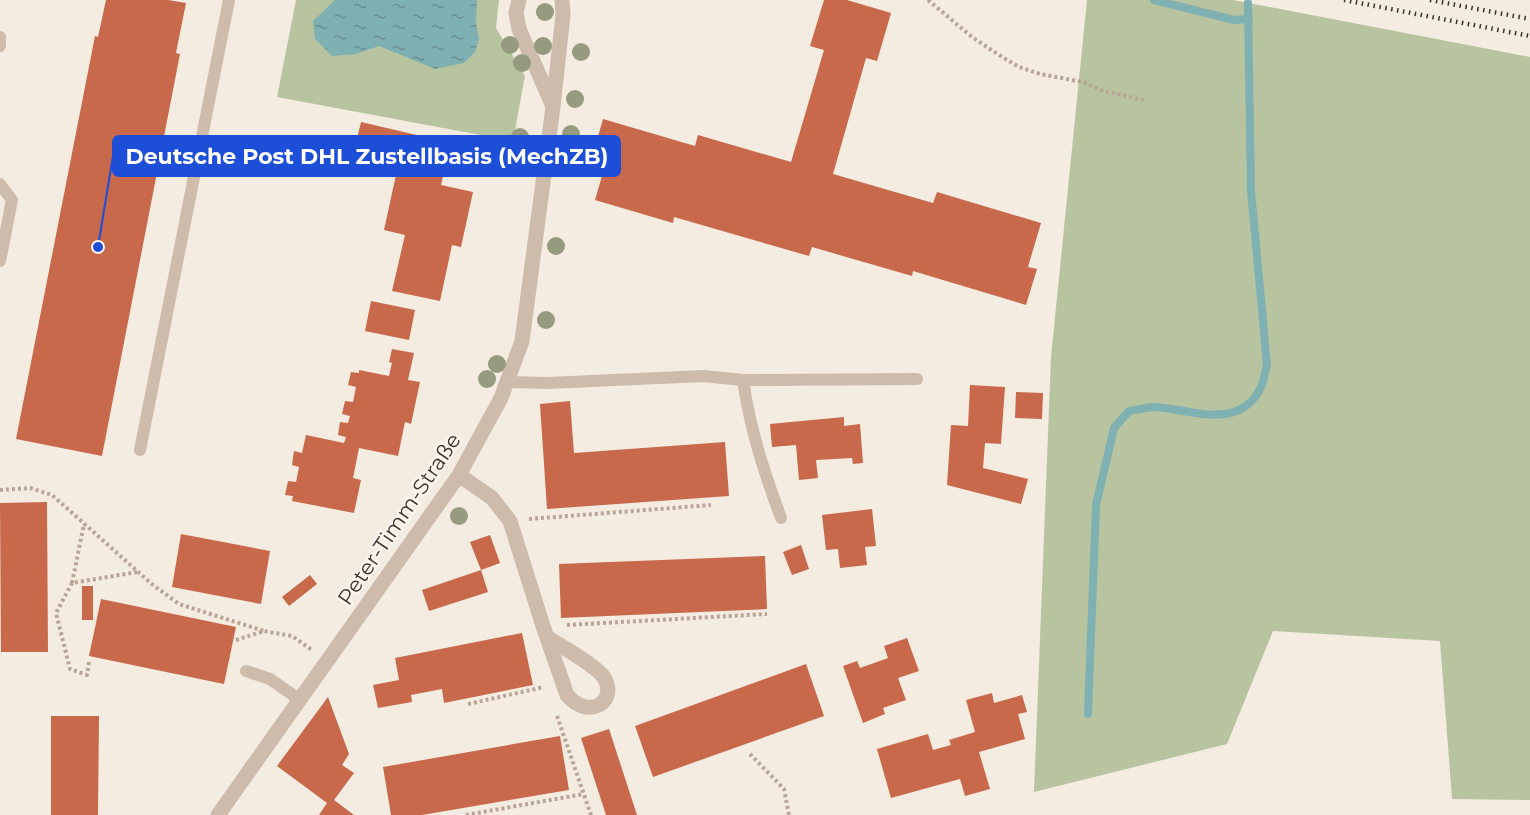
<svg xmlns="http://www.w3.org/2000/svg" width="1530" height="815" viewBox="0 0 1530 815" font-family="Montserrat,sans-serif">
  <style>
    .grass { fill: #b8c4a0 }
    .water { fill: url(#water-ripples) }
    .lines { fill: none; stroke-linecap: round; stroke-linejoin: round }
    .stream { stroke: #7fb0b2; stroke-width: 8 }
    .building { fill: #c8694b }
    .path { stroke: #b9a596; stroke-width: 4; stroke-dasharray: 3 3; stroke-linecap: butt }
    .service { stroke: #cdbbac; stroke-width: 12 }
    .minor { stroke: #cdbbac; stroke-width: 15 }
    .rail { stroke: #3b302b; stroke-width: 4.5; stroke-dasharray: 1.5 4.5; stroke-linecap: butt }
    .tree { fill: #969b7f }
    .labels { text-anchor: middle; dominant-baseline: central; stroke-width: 5; stroke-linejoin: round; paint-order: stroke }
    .street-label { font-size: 21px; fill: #3b302b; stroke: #fbf5ee }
    .leader { fill: none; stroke: #1d4ed8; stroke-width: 2 }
    .callout-dot { fill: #1d4ed8; stroke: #fbf5ee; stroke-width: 2 }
    .callout { fill: #1d4ed8; stroke: #1d4ed8; stroke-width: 2 }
    .callout-label { font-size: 22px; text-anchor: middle; font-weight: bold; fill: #fff }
  </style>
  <defs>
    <pattern id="water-ripples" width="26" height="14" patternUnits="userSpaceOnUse" patternTransform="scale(1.5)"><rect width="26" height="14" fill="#7fb0b2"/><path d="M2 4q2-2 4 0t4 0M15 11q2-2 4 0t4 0" fill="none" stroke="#699091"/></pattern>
  </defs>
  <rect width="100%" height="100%" fill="#f4ebe1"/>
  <g class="grass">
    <path d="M296 0H499L496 28 525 76 513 141 277 97Z"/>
    <path d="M1087 0H1233L1530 57V800L1452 799 1440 641 1273 631 1227 744 1034 792 1051 357Z"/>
  </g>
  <path class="water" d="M335 0H477L476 22 479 39 475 52 464 63 435 69 379 46 356 54 332 56 315 39 313 21Z"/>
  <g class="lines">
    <g class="stream">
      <path d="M1154 0 1234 20 1249 19"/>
      <path d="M1088 714 1096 505 1114 428 1129 411C1137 410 1147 407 1156 407 1193 410 1240 431 1261 387 1264 381 1265 372 1267 365L1251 191 1248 3"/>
    </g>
  </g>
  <g class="building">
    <path d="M106 0H168L186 3 176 53 180 54 102 456 16 439 95 36 98 37Z"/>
    <path d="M824 0H847L891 13 877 61 866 58 833 174 933 203 937 192 1041 223 1028 267 1037 269 1026 305 913 271 912 276 812 247 809 256 674 217 673 223 595 200 607 159 593 154 603 119 695 146 698 135 791 162 824 50 810 46Z"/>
    <path d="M361 122 451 143 441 185 473 192 461 247 452 245 440 301 392 291 405 235 384 230 396 175 351 164Z"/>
    <path d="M371 301 415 310 409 340 365 331Z"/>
    <path d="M392 349 414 353 408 380 420 382 411 424 405 422 398 456 359 448 353 478 361 480 354 513 292 501 293 496 285 495 288 481 296 482 299 467 292 465 294 451 302 453 306 435 344 443 346 437 338 435 340 422 348 423 350 416 342 414 345 401 353 402 356 387 348 385 351 372 359 373V370L389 376 392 363 389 362Z"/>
    <path d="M970 385 1005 387 1001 444 985 443 983 468 1028 479 1021 504 947 485 951 425 968 426Z"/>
    <path d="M1016 392 1043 393 1042 419 1015 418Z"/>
    <path d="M570 401 574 453 725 442 729 496 547 509 540 404Z"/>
    <path d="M844 417V426L860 424 863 463 853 464 852 458 816 460 818 478 799 480 796 445 772 447 770 424Z"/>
    <path d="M47 502 48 652H1L0 503Z"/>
    <path d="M872 509 876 546 865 547 867 565 840 568 838 549 826 550 822 515Z"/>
    <path d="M181 534 270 551 261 604 172 587Z"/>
    <path d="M490 535 500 563 481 570 488 592 429 611 422 590 481 570 470 542Z"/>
    <path d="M801 545 809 569 792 575 783 552Z"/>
    <path d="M765 556 767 609 561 618 559 564Z"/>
    <path d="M310 575 317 584 289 606 282 597Z"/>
    <rect x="82" y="586" width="11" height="34"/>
    <path d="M101 599 236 627 224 684 89 656Z"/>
    <path d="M522 633 533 685 444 703 442 689 411 695 412 702 378 708 373 685 399 680 395 658Z"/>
    <path d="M907 638 919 671 898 678 906 700 883 708 885 714 863 723 843 666 857 661 860 668 888 658 884 646Z"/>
    <path d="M806 664 824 716 653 777 635 726Z"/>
    <path d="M992 693 994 703 1022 695 1027 712 1018 714 1025 739 979 752 990 789 965 796 960 779 891 798 877 749 928 734 933 750 951 745 949 740 975 732 966 700Z"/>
    <path d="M328 697 349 754 342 765 354 773 334 800 354 815H319L327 803 277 766Z"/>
    <path d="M51 716H99L98 815H51Z"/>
    <path d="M609 729 637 815H606L581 738Z"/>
    <path d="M560 736 569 790 422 815H391L383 767Z"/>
  </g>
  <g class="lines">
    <g class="path">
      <path d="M928 0 972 37 999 55 1019 67 1040 74 1083 82 1103 91 1144 100"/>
      <path d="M0 490 30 488 52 495 153 585 179 604 264 631"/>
      <path d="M529 519 711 505"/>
      <path d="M72 583 84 524"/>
      <path d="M567 625 767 614"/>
      <path d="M236 640 264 631 292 636 312 650"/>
      <path d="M89 662 87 675 70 669 56 613 72 583 137 572"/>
      <path d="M468 704 544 687"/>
      <path d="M557 716 591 815"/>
      <path d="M750 754 784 789 789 815"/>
      <path d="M466 815 584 794"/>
    </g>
    <g class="service">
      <path d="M0 37V46"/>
      <path d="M0 184 12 200 0 261"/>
      <path d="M743 380C750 429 764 472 781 518"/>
      <path d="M507 382 548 383 703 376 743 380 917 379"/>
      <path d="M140 450 229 0"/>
      <path d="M246 671 270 679 300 700"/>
    </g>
    <g class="minor">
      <path d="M519 0 516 13 519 29 552 104"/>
      <path d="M459 475 492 498 510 521 543 626 567 695C588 720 617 703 605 679 598 666 560 646 547 637"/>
      <path d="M218 815 459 475 501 398 522 341 553 107 563 15 562 0"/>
    </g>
    <g class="rail">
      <path d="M1344 0 1530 36"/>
      <path d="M1430 0 1530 19"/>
    </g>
  </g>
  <g class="tree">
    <circle cx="545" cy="12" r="9"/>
    <circle cx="510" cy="45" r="9"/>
    <circle cx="543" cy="46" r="9"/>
    <circle cx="581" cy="52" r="9"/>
    <circle cx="522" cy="63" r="9"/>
    <circle cx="575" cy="99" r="9"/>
    <circle cx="571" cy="134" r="9"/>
    <circle cx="520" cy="137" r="9"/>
    <circle cx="556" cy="246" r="9"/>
    <circle cx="546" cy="320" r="9"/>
    <circle cx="497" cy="364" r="9"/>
    <circle cx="487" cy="379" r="9"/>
    <circle cx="459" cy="516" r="9"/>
  </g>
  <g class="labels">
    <g class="street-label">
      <text transform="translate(399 519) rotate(-56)">Peter-Timm-Straße</text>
    </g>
  </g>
  <path class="leader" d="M98 247L113 156"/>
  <circle class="callout-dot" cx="98" cy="247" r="6"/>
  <rect class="callout" x="113" y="136" width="507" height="40" rx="6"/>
  <g class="callout-label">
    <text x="367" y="164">Deutsche Post DHL Zustellbasis (MechZB)</text>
  </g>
</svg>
